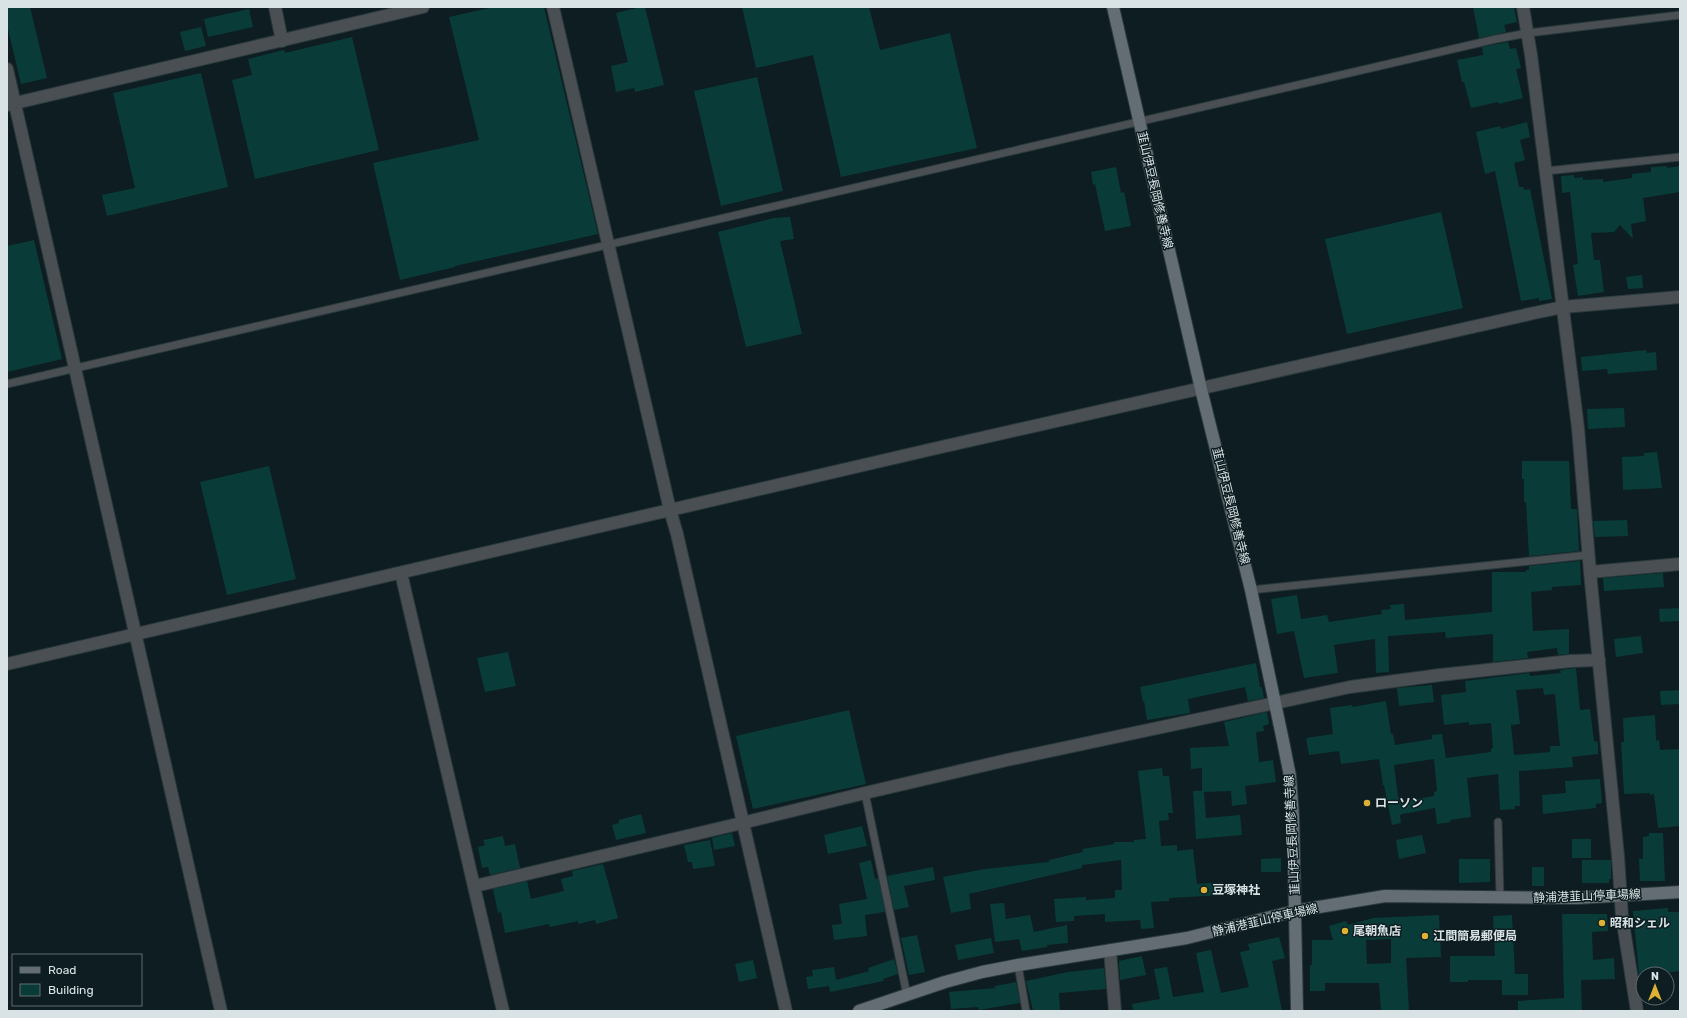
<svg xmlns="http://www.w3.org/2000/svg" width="1687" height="1018" viewBox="0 0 1687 1018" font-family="Rubik,'Noto Sans JP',sans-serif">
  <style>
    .building { fill: #093c38; fill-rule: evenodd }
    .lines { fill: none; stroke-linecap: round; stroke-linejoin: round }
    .lane-casing { stroke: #2a393c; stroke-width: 9 }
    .street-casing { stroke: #2a393c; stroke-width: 14 }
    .secondary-casing { stroke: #2a393c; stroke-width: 14 }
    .lane { stroke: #494f53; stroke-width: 7 }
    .street { stroke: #494f53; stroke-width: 12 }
    .secondary { stroke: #646d73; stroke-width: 12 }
    .poi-dot { fill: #ddb133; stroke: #0e1d21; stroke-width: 1.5 }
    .labels { text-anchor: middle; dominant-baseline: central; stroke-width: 3; stroke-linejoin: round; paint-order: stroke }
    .street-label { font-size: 12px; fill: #d9e3e5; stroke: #0e1d21 }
    .poi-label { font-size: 12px; font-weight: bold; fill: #d9e3e5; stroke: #0e1d21; text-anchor: start }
  </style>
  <rect width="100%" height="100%" fill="#0e1d21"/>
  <g class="building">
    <path d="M7 7H30L47 78 21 84 7 25Z"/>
    <path d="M493 7H544L598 234 455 266V267L400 280 373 163 479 140 449 17Z"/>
    <path d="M641 7H645L664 85 635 92 634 88 616 92 611 66 628 62 616 13Z"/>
    <path d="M742 7H869L880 50 950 33 977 148 841 177 813 55 756 68Z"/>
    <path d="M1473 7H1514L1517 22 1504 25 1506 32 1479 38Z"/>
    <path d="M249 9 253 27 208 37 204 19Z"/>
    <path d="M201 27 206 46 185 51 180 32Z"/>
    <path d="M352 37 379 150 255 179 232 80 252 75 248 59 284 50 285 53Z"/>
    <path d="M1508 42 1510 49 1516 48 1521 68 1516 69 1523 98 1499 104 1498 102 1471 108 1464 82H1462L1457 60 1483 55 1482 47Z"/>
    <path d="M201 73 228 187 107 216 102 195 135 188 113 93Z"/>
    <path d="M757 77 783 191 721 206 694 91Z"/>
    <path d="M1527 122 1530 137 1520 140 1525 160 1514 163 1519 187H1523L1524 190 1530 189 1552 299 1539 301V298L1521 301 1495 171 1485 174 1476 132 1500 126 1501 129Z"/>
    <path d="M1667 166V168L1680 166V192L1643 198 1646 221 1631 224 1633 239 1620 225 1614 232 1591 233 1594 260H1600L1604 292 1578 296 1573 265 1578 264 1570 192 1562 193 1561 176 1574 175V178L1583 177V180L1603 179V182L1632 178V174L1651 172V167Z"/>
    <path d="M1116 167 1121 193 1124 192 1131 226 1105 231 1095 184 1093 185 1091 172Z"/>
    <path d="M1441 212 1463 308 1347 334 1325 239Z"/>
    <path d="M790 217 794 239 780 241 802 334 746 347 718 232 774 218Z"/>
    <path d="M34 240 62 359 7 372V246Z"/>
    <path d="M1642 275 1643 288 1628 289 1626 277Z"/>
    <path d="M1646 350 1647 353 1656 352 1657 370 1608 374 1607 369 1582 371 1581 357Z"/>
    <path d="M1624 408 1625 427 1588 429 1587 409Z"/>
    <path d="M1657 452 1662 488 1623 490 1622 457 1644 456V453Z"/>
    <path d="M1522 461H1569L1571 509H1577L1579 551 1529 556 1526 502H1524V479H1522Z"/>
    <path d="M269 466 296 579 227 595 200 482Z"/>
    <path d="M1627 520 1628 536 1595 537 1593 521Z"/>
    <path d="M1580 561 1581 585 1552 587V590L1531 592 1533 631 1569 629V654L1558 655 1557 648 1527 652 1528 658 1493 662V634L1446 638 1445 632 1388 636 1389 672 1376 673 1375 639 1334 645 1338 673 1304 678 1294 631 1277 634 1271 599 1297 595 1301 619 1327 615 1329 622 1382 614 1381 610 1391 609 1390 605 1404 604 1405 620 1492 612V572H1526V570H1529V566Z"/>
    <path d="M1663 573 1664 587 1604 591 1603 578Z"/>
    <path d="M1680 608V621L1660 622 1659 609Z"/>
    <path d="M1641 636 1643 653 1616 657 1614 639Z"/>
    <path d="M508 652 516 686 485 692 477 658Z"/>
    <path d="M1256 663 1260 687H1262L1264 698 1248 701 1245 687 1188 699 1190 713 1147 720 1144 701 1143 702 1140 687Z"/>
    <path d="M1576 668 1580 710 1590 709 1594 741 1598 742V754L1572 757 1573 767 1519 771 1520 806H1515V809L1500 810 1498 774 1467 778 1471 817 1450 820 1451 822 1437 824 1435 808 1403 814 1400 815 1401 823 1392 825 1384 785H1383L1379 759 1341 764 1339 751 1309 755 1306 738 1333 734 1330 708 1352 705 1353 707 1386 701 1391 734H1393L1395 745 1432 739V735L1442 734 1446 758 1491 752V749L1493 748 1491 723 1469 725V722L1444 725 1441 695 1466 692 1465 681 1529 673 1530 676 1561 673 1560 670ZM1543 688 1544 695 1555 694 1560 746H1550V752L1514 755 1511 725 1520 724 1516 690ZM1434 759 1437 791 1434 792V796L1400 802 1398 796 1394 765Z"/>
    <path d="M1432 685 1434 702 1399 706 1397 688Z"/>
    <path d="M1680 690V704L1661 705 1660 691Z"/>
    <path d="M849 710 866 784 753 809 736 736Z"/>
    <path d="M1267 712 1269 724 1263 726 1264 731 1256 732 1259 762 1273 760 1276 782 1245 786 1247 804 1232 806 1231 791 1204 792 1206 818 1240 815 1242 835 1196 839 1193 791H1202V768L1191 769 1190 748 1229 746 1224 722Z"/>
    <path d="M1655 715 1656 741 1659 740 1660 750 1680 749V826L1658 828 1654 794 1650 795V793L1624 794 1621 742H1624L1623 718Z"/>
    <path d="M1162 768 1163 776H1169L1173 813H1168L1169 820 1159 821 1161 846 1177 845V851L1193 849 1197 884 1222 882 1223 895 1169 898V901L1151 902 1154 928 1141 929 1140 920 1105 922V914L1074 916V921L1056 922 1054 899 1086 897V900L1115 898V890H1122L1121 860 1082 865V868L969 894 971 909 951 913 943 877 985 869 1049 862V860L1083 852 1082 849 1114 844V842H1134V840L1146 839 1138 771Z"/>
    <path d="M1600 779 1602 803 1596 804V808L1543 814 1542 795 1566 793 1565 781Z"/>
    <path d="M641 814 646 833 616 840 612 825 619 823V820Z"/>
    <path d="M862 826 867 846 828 854 824 835Z"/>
    <path d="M732 833 735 846 714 850 712 838Z"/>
    <path d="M1649 833H1663L1665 881H1640L1639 859H1643V837L1649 836Z"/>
    <path d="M1422 835 1426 853 1399 859 1396 840Z"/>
    <path d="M503 836 505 846 515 844 520 868 490 875 488 867 482 868 478 847 485 845 483 840Z"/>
    <rect x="1572" y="839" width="19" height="19"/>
    <path d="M710 840 715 866 693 869 692 862H688L684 845Z"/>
    <path d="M1281 858V872H1261V859Z"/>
    <path d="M1459 859H1490V882L1459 883Z"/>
    <path d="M871 860 875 879 878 878 885 912 865 915 867 936 834 940 832 925 842 924 839 904 867 899 859 863Z"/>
    <path d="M1582 860H1611V879H1609V883H1582Z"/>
    <path d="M603 864 618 918 596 924 595 920 578 924V921L550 927 549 924 505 933 501 912 498 913 493 889 527 881 531 899 564 891 561 879 573 876 572 871Z"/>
    <path d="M933 867 935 880 904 886 909 907 894 910 887 876Z"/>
    <rect x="1532" y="867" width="12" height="19"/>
    <path d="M1004 903 1006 919 1030 915 1034 932 1067 925 1068 943 1047 945V947L1022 951 1019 939 995 942 990 904Z"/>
    <path d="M1668 908V912H1680V971L1658 974H1639L1633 911Z"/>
    <path d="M1562 914H1607L1608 931 1592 932 1593 960 1614 958 1615 979 1581 980 1582 1011H1518V1001L1564 998Z"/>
    <path d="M1439 915 1441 957 1406 958 1409 1011H1381L1379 983H1325V991H1310V965H1312V940H1333L1329 926 1346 921 1348 925 1373 918ZM1391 939V963L1367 964 1366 940Z"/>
    <path d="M1512 915 1515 974H1528V995H1502V980H1468V982H1450V956H1495L1493 916Z"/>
    <path d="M917 935 925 972 909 975 901 938Z"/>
    <path d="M1279 937 1285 958 1272 961 1282 1011H1133L1132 1004 1160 999 1154 969 1167 967 1173 997 1204 992 1196 953 1211 950 1221 993 1249 987 1240 952 1250 950 1248 944Z"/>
    <path d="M991 938 994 953 958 960 955 945Z"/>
    <path d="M1142 956 1146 975 1120 980 1119 961Z"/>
    <path d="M894 959 898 974 883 979 884 981 830 992 829 986 808 989 806 977 813 976 812 970 834 967 836 980 869 971 868 968Z"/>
    <path d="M753 960 757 978 739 982 735 964Z"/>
    <path d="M1104 968 1106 989 1059 993 1060 1011H1033L1026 981 1068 972Z"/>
    <path d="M1016 982 1020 1003 979 1010 978 1007 951 1009 949 992 995 988V986Z"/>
  </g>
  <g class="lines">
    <g class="lane-casing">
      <g id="lane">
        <path d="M1546 171 1680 157"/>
        <path d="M7 384 1496 39 1528 33 1680 15"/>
        <path d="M1251 590 1588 555"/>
        <path d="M865 793 907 995"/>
        <path d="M1498 822 1500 897"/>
        <path d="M1018 965 1026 1011"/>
      </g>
    </g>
    <g class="street-casing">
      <g id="street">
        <path d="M275 7 282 41"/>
        <path d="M553 7 670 510 677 534 786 1011"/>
        <path d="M1523 7 1531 55 1578 428 1590 572 1618 856 1622 917 1637 1011"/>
        <path d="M7 69 221 1011"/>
        <path d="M7 105 423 7"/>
        <path d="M1590 572 1680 564"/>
        <path d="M401 573 503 1011"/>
        <path d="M7 664 937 448 1534 313 1563 307 1680 297"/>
        <path d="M475 886 742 823 865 793 1007 760 1350 687 1440 675 1571 661 1599 660"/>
        <path d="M1110 950 1115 1011"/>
      </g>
    </g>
    <g class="secondary-casing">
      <g id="secondary">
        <path d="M1113 7 1201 389 1251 590 1283 741 1290 776 1293 816 1297 1011"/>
        <path d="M859 1011 945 982 982 972 1018 965 1187 938 1295 911 1385 896 1577 898 1680 892"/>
      </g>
    </g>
    <use href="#lane" class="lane"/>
    <use href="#street" class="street"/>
    <use href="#secondary" class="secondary"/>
  </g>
  <g class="poi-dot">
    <circle cx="1367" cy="803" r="4"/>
    <circle cx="1204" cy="890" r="4"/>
    <circle cx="1602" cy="923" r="4"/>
    <circle cx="1345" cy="931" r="4"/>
    <circle cx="1425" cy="936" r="4"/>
  </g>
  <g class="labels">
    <g class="street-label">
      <text transform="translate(1155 190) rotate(77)">韮山伊豆長岡修善寺線</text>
      <text transform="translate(1231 506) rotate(76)">韮山伊豆長岡修善寺線</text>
      <text transform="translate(1292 835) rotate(-93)">韮山伊豆長岡修善寺線</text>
      <text transform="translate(1587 896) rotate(-2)">静浦港韮山停車場線</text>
      <text transform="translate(1265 920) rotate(-13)">静浦港韮山停車場線</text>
    </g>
    <g class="poi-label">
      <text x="1375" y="803">ローソン</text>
      <text x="1212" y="890">豆塚神社</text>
      <text x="1610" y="923">昭和シェル</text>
      <text x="1353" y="931">尾朝魚店</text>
      <text x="1433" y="936">江間簡易郵便局</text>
    </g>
  </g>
  <rect width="1687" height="1018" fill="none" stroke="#d9e3e5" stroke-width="16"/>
  <rect x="12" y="954" width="130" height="52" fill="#0e1d21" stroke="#5f6c6f"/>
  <rect x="20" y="967" width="20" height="6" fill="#646d73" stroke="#5f6c6f"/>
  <text x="48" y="974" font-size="12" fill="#d9e3e5">Road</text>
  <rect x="20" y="984" width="20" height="12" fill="#093c38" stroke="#5f6c6f"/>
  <text x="48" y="994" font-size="12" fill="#d9e3e5">Building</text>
  <g transform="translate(1655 986)"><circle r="19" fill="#0e1d21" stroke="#5f6c6f"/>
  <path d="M0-3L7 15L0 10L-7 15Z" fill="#ddb133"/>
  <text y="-6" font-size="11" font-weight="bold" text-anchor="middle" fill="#d9e3e5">N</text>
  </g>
</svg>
